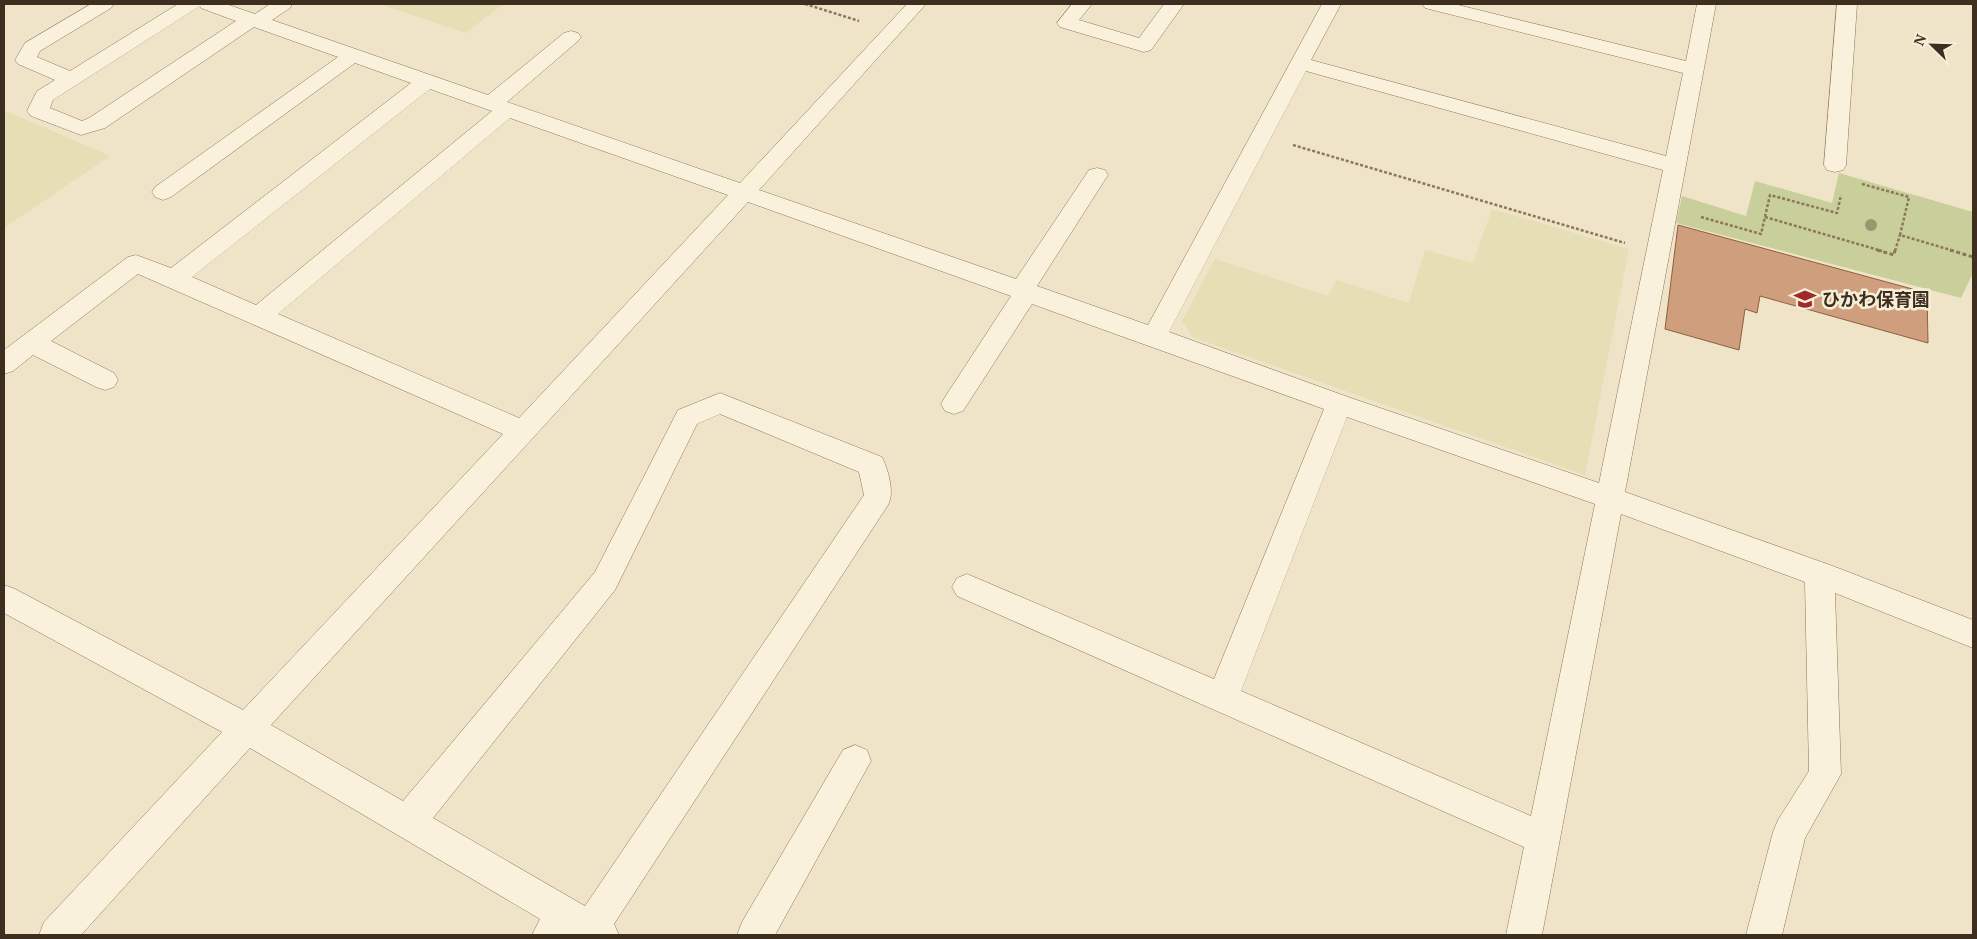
<svg xmlns="http://www.w3.org/2000/svg" width="1977" height="939" viewBox="0 0 1977 939" font-family="'PT Serif','Noto Sans JP',serif">
  <style>
    .farmland { fill: #e6deb5 }
    .green { fill: #c9cf9b }
    .building { fill: #cf9f7d; stroke: #8d5f41 }
    .lines { fill: none; stroke-linecap: round; stroke-linejoin: round }
    .minor-casing { stroke: #8d765c; stroke-width: 1 }
    .path-far1 { stroke: #8d765c; stroke-width: 2.5; stroke-dasharray: 3 2; stroke-linecap: butt }
    .path { stroke: #8d765c; stroke-width: 3; stroke-dasharray: 4 2.5; stroke-linecap: butt }
    .minor { fill: #faf1dc; fill-rule: evenodd }
    .tree { fill: #96986f }
    .labels { text-anchor: middle; dominant-baseline: central; stroke-width: 5; stroke-linejoin: round; paint-order: stroke }
    .poi-label { font-size: 18px; font-weight: bold; fill: #3d2e20; stroke: #f7eed8; text-anchor: start }
  </style>
  <rect width="100%" height="100%" fill="#f0e4c8"/>
  <g class="farmland">
    <path d="M380 4H504L465 33Z"/>
    <path d="M4 110 110 156 4 228Z"/>
    <path d="M1492 209 1629 249 1585 475 1192 337 1182 321 1215 259 1328 296 1337 280 1409 303 1425 250 1473 263Z"/>
  </g>
  <path class="green" d="M1839 173 1973 212V273L1961 298 1676 223 1682 196 1746 216 1755 181 1832 203Z"/>
  <path class="building" d="M1678 225 1927 293 1928 343 1760 296 1757 313 1745 309 1739 350 1665 329Z"/>
  <g class="lines">
    <g class="minor-casing">
      <g id="minor">
        <path d="M91 4H114L111 8 40 51 37 57 70 71 178 4H226L255 14 270 4H292L290 8 272 20 488 95 564 33 571 31 578 33 581 37 578 41 507 102 740 183 907 4H926L759 190 1016 279 1089 170 1097 168 1105 170 1108 175 1037 286 1148 325 1322 4H1341L1311 60 1666 156 1683 73 1425 8 1422 4H1454L1686 61 1697 4H1716L1625 492 1830 565 1973 620V648L1835 593 1841 774 1805 838 1782 935H1746L1773 832 1778 820 1809 771 1805 582 1621 514 1542 935H1506L1524 847 957 596 952 587 957 578 967 574 1214 679 1324 409 1032 304 963 411 954 414 945 411 941 404 945 397 1011 296 748 202 271 725 403 801 595 572 678 410 720 393 882 457C888 470 895 492 888 505L614 924 619 935H532L540 919 250 748 81 935H39L44 922 222 732 4 613V585L15 589 243 710 503 434 138 274 51 341 114 373 118 380 114 387 105 390 96 387 33 355 13 371 4 374V350L128 257 136 255 171 268 411 83 355 63 171 197 163 200 155 197 152 192 155 187 338 57 254 27 105 128 81 135 31 116 27 111 37 91 55 80 18 64 15 60 25 43ZM200 6 201 8 236 21 89 118 82 121 50 108 53 100ZM1306 71 1663 170 1599 483 1348 397 1169 332ZM430 89 492 111 256 305 192 277ZM510 118 728 195 519 418 278 314ZM720 414 859 472 864 495 585 906 433 818 615 590 697 424ZM1347 417 1595 504 1531 816 1241 691Z"/>
        <path d="M1072 4H1092L1079 20 1139 38 1164 4H1184L1151 50 1144 52 1060 27 1057 23Z"/>
        <path d="M1837 4H1857L1846 165 1843 170 1835 172 1827 170 1824 165Z"/>
        <path d="M855 745 867 750 871 761 775 935H737L742 922 843 750Z"/>
      </g>
    </g>
    <g class="path-far1">
      <path d="M805 4 859 21"/>
      <path d="M1293 145 1625 243"/>
      <path d="M1862 184 1909 197 1900 235 1954 251"/>
      <path d="M1701 217 1761 234 1770 195 1837 213 1841 195"/>
      <path d="M1765 217 1882 251"/>
      <path d="M1895 251 1900 235"/>
    </g>
    <g class="path">
      <path d="M1877 250 1894 255 1895 250"/>
      <path d="M1950 250 1973 257"/>
    </g>
    <use href="#minor" class="minor"/>
  </g>
  <circle class="tree" cx="1871" cy="225" r="6"/>
  <defs>
    <g id="school-bare" transform="scale(1.725)"><path d="M0-5L7-2L0 1L-7-2ZM-4 1L0 2.5L4 1V4Q0 6-4 4Z" fill="#9e2a2b" stroke="#f7eed8" stroke-width="2.5" paint-order="stroke"/></g>
  </defs>
  <g fill-rule="evenodd">
    <use href="#school-bare" x="1805" y="299"/>
  </g>
  <g class="labels">
    <g class="poi-label">
      <text x="1822" y="299">ひかわ保育園</text>
    </g>
  </g>
  <rect width="1977" height="939" fill="none" stroke="#3d2e20" stroke-width="10"/>
  <g transform="translate(1932 45) rotate(293)" stroke="#f7eed8" stroke-width="4" paint-order="stroke">
  <path d="M0-4L9 19L0 12L-9 19Z" fill="#3d2e20"/>
  <text y="-8" font-size="14" font-weight="bold" text-anchor="middle" fill="#3d2e20">N</text>
  </g>
</svg>
